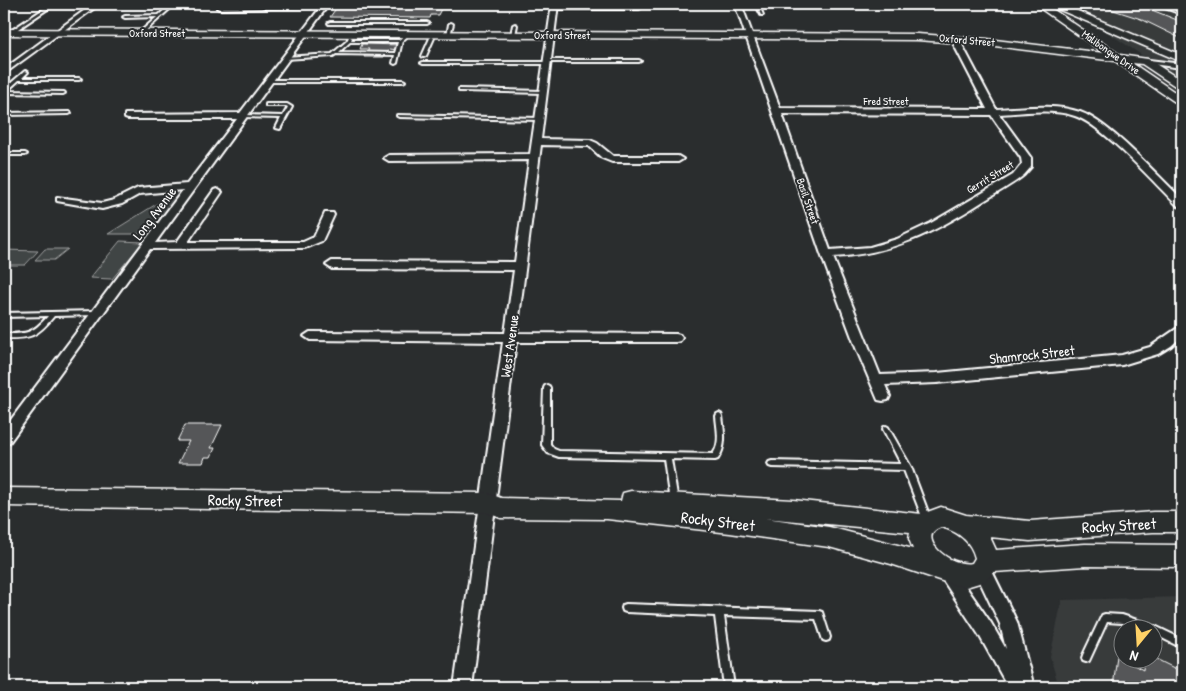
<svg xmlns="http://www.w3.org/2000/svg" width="1186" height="691" viewBox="0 0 1186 691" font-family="'Patrick Hand',sans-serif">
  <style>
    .built { fill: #373a3b; fill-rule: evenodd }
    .green { fill: #414445; stroke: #a0a2a2 }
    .building { fill: #555758; stroke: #fff }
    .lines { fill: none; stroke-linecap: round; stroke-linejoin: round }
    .lane-casing { stroke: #fff; stroke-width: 4 }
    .street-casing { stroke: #fff; stroke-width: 4 }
    .secondary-casing { stroke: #fff; stroke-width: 3 }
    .lane { fill: #2a2d2e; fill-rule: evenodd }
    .street { fill: #2a2d2e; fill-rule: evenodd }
    .secondary { fill: #2a2d2e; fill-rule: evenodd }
    .labels { text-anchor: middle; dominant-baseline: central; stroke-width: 4; stroke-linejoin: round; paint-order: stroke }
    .far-street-label { font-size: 11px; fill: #fff; stroke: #2a2d2e }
    .street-label { font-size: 14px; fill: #fff; stroke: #2a2d2e }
    .near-street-label { font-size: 16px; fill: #fff; stroke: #2a2d2e }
  </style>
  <rect width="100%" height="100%" fill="#2a2d2e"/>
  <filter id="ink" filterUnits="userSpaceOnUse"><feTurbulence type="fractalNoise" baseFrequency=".02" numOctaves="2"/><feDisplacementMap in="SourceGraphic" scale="10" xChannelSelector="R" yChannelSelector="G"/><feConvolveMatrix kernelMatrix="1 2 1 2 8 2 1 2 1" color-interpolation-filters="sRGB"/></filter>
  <g filter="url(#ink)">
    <g class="built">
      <path d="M1065 4H1182V82Z"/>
      <path d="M1182 597V687H1059L1050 657 1062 600ZM1124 628H1154V658H1124Z"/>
    </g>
    <g class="green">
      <path d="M187 185 152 234H108Z"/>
      <path d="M120 241 143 242 112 279 90 278Z"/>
      <path d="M45 249H68L54 260H35Z"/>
      <path d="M4 250 38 251 25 265H4Z"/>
    </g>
    <g class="building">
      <path d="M339 4 443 5 438 15H431L430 18 330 17Z"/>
      <path d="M1095 4H1137L1182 22V39L1141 19Z"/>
      <path d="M362 44 402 45 400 50 389 49 384 57H364L369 49H360Z"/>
      <path d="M185 425H222L211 448H215L211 457H205L203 463H178L189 441H177Z"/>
      <path d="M1117 656 1143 670 1144 658H1154L1182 672V687H1113Z"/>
    </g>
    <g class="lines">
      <g class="lane-casing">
        <g id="lane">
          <path d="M51 4H55L12 33 9 32Z"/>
          <path d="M171 4H175L142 34 139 33 157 17 125 18 123 17 125 16 159 15Z"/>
          <path d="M749 4 759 5 763 15H761L757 7 749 5Z"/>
          <path d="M325 5V7H324L219 9 217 8 219 7Z"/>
          <path d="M554 7H639L641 8 639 9H553V7Z"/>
          <path d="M330 22H427L429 23 427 24H329L328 23Z"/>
          <path d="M451 23 453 24 450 35 447 36 449 24Z"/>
          <path d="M515 24 517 25 515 35 513 36 511 35 513 25Z"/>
          <path d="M407 33 410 34 402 41 397 63 395 64 393 63 395 55 336 54 333 56 285 59 283 58 285 57 332 54 347 41 349 37H350L352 38 351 40H399ZM350 42H398L395 53 339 52Z"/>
          <path d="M432 37 434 38 426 56 423 57 422 56 430 38Z"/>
          <path d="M547 60H639L641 61 639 62H548L549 63 547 64H423L421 63 423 62H547Z"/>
          <path d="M25 71 28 72 22 78H79L81 79 79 80H19L7 91 64 92 65 93 63 94 4 93V89Z"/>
          <path d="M268 80H403L405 81 403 82H269L267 81Z"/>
          <path d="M459 89 543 91 545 92 543 93 460 91H459Z"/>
          <path d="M266 104H287L292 107 280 129 276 128 281 118 243 117 241 116 243 115 283 116 288 107 286 106H266Z"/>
          <path d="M70 112 71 113 69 114 4 115V113Z"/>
          <path d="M397 115 540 118 542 119 540 120 399 117 397 116Z"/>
          <path d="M4 153H25L27 154 25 155H4Z"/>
          <path d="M97 311 100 313 97 315 54 316C37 337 30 339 4 338V334C27 334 32 334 48 316L4 317V313Z"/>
          <path d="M547 385 549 386 550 388V444L554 449 559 451 713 454C721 443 717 429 716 416L717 414 719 413 721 414 722 416C724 432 727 445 718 459L715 460 671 459 678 501 677 503 674 504 671 503 670 501 664 459 559 457 548 453 542 445 544 388 545 386Z"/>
          <path d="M886 426 888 427 911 467 931 520 930 522 927 524 924 522 904 470 772 467 769 466 768 464 769 462 772 461 901 464 883 429 884 427Z"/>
          <path d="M626 604 819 611 822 612 830 637 829 640 826 641 823 640 816 619 724 616 734 687H724L715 616 626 612 623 611 622 608 623 605Z"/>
          <path d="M1105 614 1122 615 1149 624 1153 626H1154L1157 627 1182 639V648L1154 634V628H1137L1122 623 1107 622 1089 661 1086 662 1083 661 1082 658 1083 655 1102 615Z"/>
        </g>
      </g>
      <g class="street-casing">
        <g id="street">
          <path d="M93 4H100L4 74V69Z"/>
          <path d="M323 4H329L155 243 177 242 214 190 217 189 222 192 188 242H303L314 237 325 213H333L334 215 322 241 305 248 150 249 9 443 4 445V429L183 190 140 194 122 204 102 209 57 201V197L102 203 114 200 138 188 187 184 237 119H128L125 118V114L240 113Z"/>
          <path d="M552 4H558L541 139 590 140 597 143 613 156H678L683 159 678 162H612L602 158 589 146 541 145 517 333 676 334 680 335 682 338 680 341 676 342H516L472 687H454L503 342 310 340 304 336 310 332 505 333 514 270 332 269 326 265 332 261 515 262 529 160 389 161 384 158 389 155 530 154Z"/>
          <path d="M735 4H741L780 108 987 109 951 39 955 37 959 39 996 109C1023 108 1053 103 1080 112 1109 122 1158 176 1182 199V207L1178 206C1155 184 1103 125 1075 116 1051 108 1024 113 999 114L1031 158V167L1024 175C1012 185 996 193 982 202 933 233 892 254 833 257L880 375 937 373 1122 355 1150 347 1182 325V336L1171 346 1158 354 1122 365 937 383 885 385 890 396 888 400 883 401 878 400 856 348 821 254ZM782 114 991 115 1021 158 1022 164 1013 175 931 223 897 239 870 247 830 250Z"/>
          <path d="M1154 4H1163L1182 10V14Z"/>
          <path d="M1141 59 1182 64V68L1144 63 1140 61Z"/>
          <path d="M982 561 988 563 1017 622 1034 687H1008L979 635 937 571 939 565 945 563 951 565 991 623 1006 649 1000 624 974 569 976 563Z"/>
        </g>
      </g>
      <g class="secondary-casing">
        <g id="secondary">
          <path d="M1034 4H1045L1120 55 1148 59 1182 81V89L1178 88 1142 64 1132 63 1182 97V105L1178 104 1115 61 987 45 917 40 4 35V29L917 34 987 39 1104 53Z"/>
          <path d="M1052 4H1061L1182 55V62L1053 7Z"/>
          <path d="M4 488 487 493 501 498 621 501 623 493 631 491 793 500 922 514 941 507 966 515 1030 521 1153 512H1182V532H1153L1030 541 990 537 996 550 1085 544 1182 545V567L1085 566 994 572 986 581 966 587 954 585 891 564 829 547 730 533 607 519 501 518 487 513 4 506ZM765 518 910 532 909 539 913 549 829 527ZM941 527C957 531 971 541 975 558L972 563C950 568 914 536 941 527Z"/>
        </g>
      </g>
      <use href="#lane" class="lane"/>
      <use href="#street" class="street"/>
      <use href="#secondary" class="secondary"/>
    </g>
  </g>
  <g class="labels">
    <g class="far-street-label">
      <text x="157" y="33">Oxford Street</text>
      <text x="562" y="35">Oxford Street</text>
      <text transform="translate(967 40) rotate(5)">Oxford Street</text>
      <text transform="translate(1111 52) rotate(35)">Malibongwe Drive</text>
      <text x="886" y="101">Fred Street</text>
      <text transform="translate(990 177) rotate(-31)">Gerrit Street</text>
      <text transform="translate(808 201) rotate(71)">Basil Street</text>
    </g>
    <g class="street-label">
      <text transform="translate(154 213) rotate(-53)">Long Avenue</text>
      <text transform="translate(509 346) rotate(-82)">West Avenue</text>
      <text transform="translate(1032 354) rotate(-6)">Shamrock Street</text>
    </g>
    <g class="near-street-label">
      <text transform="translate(245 500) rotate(1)">Rocky Street</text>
      <text transform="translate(718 521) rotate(7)">Rocky Street</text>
      <text transform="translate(1119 525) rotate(-3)">Rocky Street</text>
    </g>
  </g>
  <rect width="1186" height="691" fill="none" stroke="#2a2d2e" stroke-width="20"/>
  <rect x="10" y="10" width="1166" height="671" fill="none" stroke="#fff" stroke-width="2" filter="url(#ink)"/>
  <g transform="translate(1138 644) rotate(198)"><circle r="24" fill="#2a2d2e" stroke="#7f8182"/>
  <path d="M0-4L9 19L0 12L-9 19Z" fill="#ffd166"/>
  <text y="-8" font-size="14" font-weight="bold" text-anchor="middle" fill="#ffffff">N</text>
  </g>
</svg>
